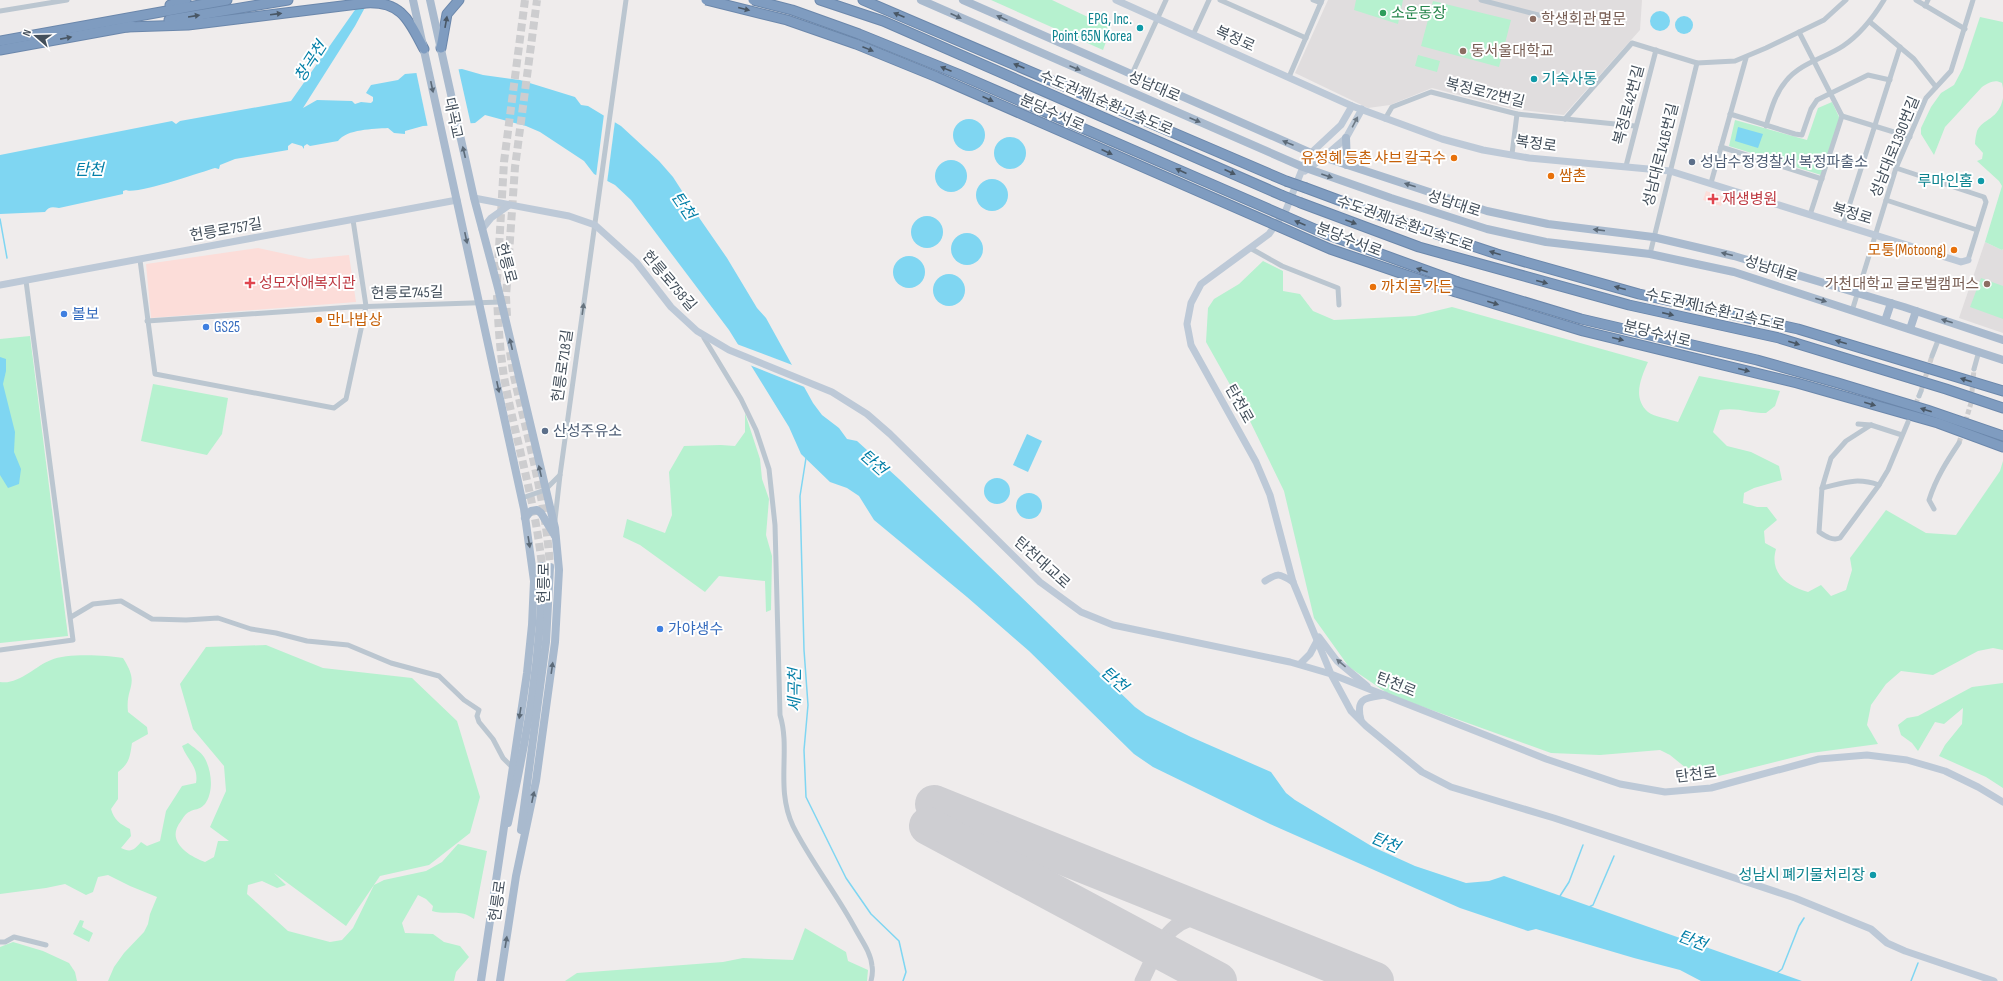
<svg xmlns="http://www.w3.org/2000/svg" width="2003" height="981" viewBox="0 0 2003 981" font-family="'Sofia Sans Condensed','Noto Sans KR',sans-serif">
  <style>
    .education { fill: #e0ddde }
    .medical { fill: #fcddd9 }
    .green { fill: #b6f1cf }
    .water { fill: #7fd6f2 }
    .pier { fill: #efecec }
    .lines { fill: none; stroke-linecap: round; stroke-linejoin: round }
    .stream { stroke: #7fd6f2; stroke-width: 1.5 }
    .taxiway { stroke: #ceced2; stroke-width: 15 }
    .runway { stroke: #ceced2; stroke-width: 38 }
    .street-tunnel { stroke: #cdcdcf; stroke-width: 5; stroke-dasharray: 5 2.5; stroke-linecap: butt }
    .primary-tunnel { stroke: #cdcdcf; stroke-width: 8; stroke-dasharray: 8 4; stroke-linecap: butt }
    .highway-casing { stroke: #6b87ab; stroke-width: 11 }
    .street { stroke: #bbc6d0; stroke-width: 5 }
    .secondary { stroke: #bdc9d7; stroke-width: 7 }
    .primary { stroke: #a9bace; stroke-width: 8 }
    .highway { stroke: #7f9cc0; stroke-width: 9 }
    .highway-bridge-casing { stroke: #6b87ab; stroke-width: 11; stroke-linecap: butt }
    .highway-bridge { stroke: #7f9cc0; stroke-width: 9 }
    .oneway { fill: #495765 }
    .oneway2 { fill: #5c6a78 }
    .oneway3 { fill: #6e7a86 }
    .oneway4 { fill: #67737e }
    .leisure-dot { fill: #2e9e5b; stroke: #fff; stroke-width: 1.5 }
    .education-dot { fill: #8d6e63; stroke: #fff; stroke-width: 1.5 }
    .culture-dot { fill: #0f9aa8; stroke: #fff; stroke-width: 1.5 }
    .food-dot { fill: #e8710a; stroke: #fff; stroke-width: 1.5 }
    .service-dot { fill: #5c6f8a; stroke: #fff; stroke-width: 1.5 }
    .health-dot { fill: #e0444e; stroke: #fff; stroke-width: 1.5 }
    .shop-dot { fill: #3f7fe0; stroke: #fff; stroke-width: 1.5 }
    .labels { text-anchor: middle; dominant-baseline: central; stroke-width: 4; stroke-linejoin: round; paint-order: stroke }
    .leisure-label { font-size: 15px; fill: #27864d; stroke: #fff; text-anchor: start }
    .culture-label { font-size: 15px; fill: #0d838f; stroke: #fff; text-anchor: end }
    .education-label { font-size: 15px; fill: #785e54; stroke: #fff; text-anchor: start }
    .street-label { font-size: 15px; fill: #434f5b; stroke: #fff }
    .food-label { font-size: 15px; fill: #c56008; stroke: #fff; text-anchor: start }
    .service-label { font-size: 15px; fill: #4e5e75; stroke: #fff; text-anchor: start }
    .health-label { font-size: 15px; fill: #be3a42; stroke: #fff; text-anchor: start }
    .shop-label { font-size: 15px; fill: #366cbe; stroke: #fff; text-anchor: start }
    .water-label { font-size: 16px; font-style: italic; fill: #037fa7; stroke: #fff }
  </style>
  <rect width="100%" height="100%" fill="#efecec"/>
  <g class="education">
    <path d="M1328 0H1642L1640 30 1564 115 1513 109 1432 88 1390 105 1368 108 1295 73Z"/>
    <path d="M1985 242 2002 250 2003 249V333L1959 318Z"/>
  </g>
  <g class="medical">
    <path d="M1706 191 1724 197 1721 206 1703 200Z"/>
    <path d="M258 248 309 259 349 255 356 302 151 318 146 264Z"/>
  </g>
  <g class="green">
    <path d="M991 0H1052L1111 28 1103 50Z"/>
    <path d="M1356 0H1403L1398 24 1354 10Z"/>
    <path d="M1433 1 1511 20 1499 67 1421 46Z"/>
    <path d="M1980 17 2003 22V88L2002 83C1994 79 1989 83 1982 87L1945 127 1934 155 1921 134V128L1931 107 1941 93 1954 85 1963 68Z"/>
    <path d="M1418 55 1440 61 1437 72 1415 66Z"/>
    <path d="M2003 98V249L2002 250 1985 242 2002 186 1999 181 1977 161 1982 159 1983 153 1975 144C1975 140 1976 135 1977 131 1983 118 1999 120 2003 98Z"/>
    <path d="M1832 102 1840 119 1821 175 1729 146 1735 120 1807 140 1818 108Z"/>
    <path d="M1263 261 1283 271V291L1300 294 1313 311 1334 320 1415 316 1452 307 1648 362C1641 378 1632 398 1648 412 1654 417 1670 419 1678 422L1699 376 1780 391 1775 406 1766 413C1749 413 1737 407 1720 410L1713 432 1727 446 1751 452 1779 466 1782 480 1754 488 1744 493 1743 503 1757 507H1767L1777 520 1764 531 1765 543 1776 549C1769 573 1787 586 1808 592L1821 585 1831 596 1846 590 1852 570 1850 558 1886 510 1926 533 1956 535 2000 471 2003 461V650L1993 648 1978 651 1933 675 1901 671 1886 684 1871 705 1867 725 1878 744 1811 753 1719 776 1704 777 1686 768 1670 755 1660 750 1600 755 1551 753 1390 695 1349 667 1314 618 1284 491 1247 415 1206 342 1208 308 1214 299 1239 284Z"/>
    <path d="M1981 278 2003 286V319L1970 307Z"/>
    <path d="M30 336 68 636 0 643V339Z"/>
    <path d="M153 384 228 398 222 434 207 455 141 441Z"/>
    <path d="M745 413 760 459 762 479 769 499 766 535 772 556 771 610 766 612 765 581 719 576 705 592 640 545 623 537 627 519 665 533 672 515 669 472 684 446 721 445 735 446 745 432Z"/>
    <path d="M266 645 323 668 412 678 457 721 480 797 470 833 429 865 380 876 346 926 274 873 286 885 277 888 262 881 248 885 247 894 288 931 330 942 342 940 353 928 374 885 384 880 426 871 442 862 458 844 487 851 474 919C459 908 449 916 432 911L433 906 426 899 418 895 402 923 405 933 433 934 444 942 460 946 469 957 456 972 454 981H108L114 967 124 953 144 932 148 924 150 914 157 897 130 886 108 875 98 877 93 892 86 895 65 884 46 888 0 894V682C19 685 35 666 51 660 66 653 106 655 123 658 141 686 125 686 128 712L147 727 148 734 132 743C130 757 129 764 118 772V799L111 809C114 820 120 824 130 829L131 836 121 848C131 853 134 850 141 842L147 846 160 841 166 811 182 786 196 783C199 767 187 760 182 746L188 743C193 747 201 752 204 757 212 770 214 792 205 804 198 811 196 808 189 812 186 813 183 818 181 821 165 841 188 856 205 862L214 857 218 841H229L210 827 226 791 224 766 193 729 180 684 206 647Z"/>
    <path d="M2003 683V788L1986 777 1939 756 1945 745 1962 724 1963 708 1944 724 1935 722 1918 751 1912 743 1901 735 1898 725 1907 718 1918 716 1972 687Z"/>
    <path d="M80 920 84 921 82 927 93 933 89 942 73 934Z"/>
    <path d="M805 928 846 952 848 961 868 970 867 981H565L577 973 723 962 743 958 793 960Z"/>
    <path d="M13 942 43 951 69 963 75 972 77 981H0V947Z"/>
  </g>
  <g class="water">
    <path d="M369 0 355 26 303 108 317 100 352 101 355 104 361 102 371 103 373 101V97L366 93 371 85 398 80 405 74 462 69 483 75 520 80 575 97 581 105 588 106 621 126 659 161 673 177 700 219 727 258 757 308 766 318 813 403 822 415 839 428 847 439 857 441 899 479 1135 707 1146 715 1191 737 1271 772 1286 793 1295 800 1373 847 1415 866 1466 883 1489 881 1504 876 1802 981H1701L1680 970 1634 958 1536 929 1528 931 1460 908 1270 824 1153 767 1134 754 1029 651 967 597 874 520 859 496 847 488 830 482 801 454 789 427 729 330 631 200 615 185 594 174 584 161 540 132 526 126 485 115 475 123 423 126 405 131V134L394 133 388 128C373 129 347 129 338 141L310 146 307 144 304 146V149L302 146 292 143 288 146V150L235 159 220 165 219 169 215 168C202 172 135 195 126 190L123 191V194L59 208C53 207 49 206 45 212L0 214V155L172 121 176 124 180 121 291 101 357 7Z"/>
    <circle cx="1660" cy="21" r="10"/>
    <circle cx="1684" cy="25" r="9"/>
    <circle cx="969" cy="135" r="16"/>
    <path d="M1738 127 1763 134 1758 148 1735 141Z"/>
    <circle cx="1010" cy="153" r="16"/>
    <circle cx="951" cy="176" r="16"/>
    <circle cx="992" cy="195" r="16"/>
    <circle cx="927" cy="232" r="16"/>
    <circle cx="967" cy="249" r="16"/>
    <circle cx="909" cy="272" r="16"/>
    <circle cx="949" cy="290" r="16"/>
    <path d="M0 357 6 359V371L3 384 15 432 14 452 21 469 19 484 8 488 0 475Z"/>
    <path d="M1027 434 1042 441 1028 472 1013 465Z"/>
    <circle cx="997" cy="491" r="13"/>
    <circle cx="1029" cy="506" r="13"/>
  </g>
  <g class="pier">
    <path d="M458 67 471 125 428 128 416 71Z"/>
    <path d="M604 114 615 121 607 183 596 177Z"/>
    <path d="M734 343 795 366 807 388 747 364Z"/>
  </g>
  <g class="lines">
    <g class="stream">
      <path d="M0 219 7 258"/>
      <path d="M806 458 800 496 804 650 808 705 804 750 806 797 846 878 871 914 899 941 906 972 903 981"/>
      <path d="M1560 896 1569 882 1583 845"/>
      <path d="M1589 907 1593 905 1614 856"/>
      <path d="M1777 973 1782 969 1799 926 1804 918"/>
      <path d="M1911 981 1918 963"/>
    </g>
    <path class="taxiway" d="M1142 981C1160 944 1170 911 1218 918"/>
    <g class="runway">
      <path d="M934 804 1375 981"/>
      <path d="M928 826 1218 981"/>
    </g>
    <g class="street-tunnel">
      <path d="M1921 391 1932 356"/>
      <path d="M1910 418 1919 396"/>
      <path d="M1959 443 1971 403 1974 369"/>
    </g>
    <g class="primary-tunnel">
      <path d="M497 282 504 162 525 0"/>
      <path d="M497 295C498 323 500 350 504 377 516 442 535 500 542 566"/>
      <path d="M507 316 506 297 515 167 537 0"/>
      <path d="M510 352 513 372C527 436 546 501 550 567"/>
    </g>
    <g class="highway-casing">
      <g id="highway">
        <path d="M820 0 883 21 1281 195"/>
        <path d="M863 0 1286 181"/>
        <path d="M170 5 186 0"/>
        <path d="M169 20 288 0"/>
        <path d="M127 27 188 25 366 3C402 1 409 21 424 49"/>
        <path d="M0 41 227 0"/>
        <path d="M441 48 447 14 459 0"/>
        <path d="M0 50 132 26"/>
        <path d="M1306 188 1376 214 1497 254 1639 294 1798 329 2003 391"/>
        <path d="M1301 203 1419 247 1629 305 1779 338 1946 389 2003 408"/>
        <path d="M1458 282 1581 319 1757 360 1838 383 1927 410 2003 436"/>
        <path d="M1456 292 1583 331 1797 383 1938 423 2003 447"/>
      </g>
    </g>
    <g class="street">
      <path d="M1220 0 1306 38"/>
      <path d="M1313 0 1321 3"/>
      <path d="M1481 0 1550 18"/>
      <path d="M1916 0 1965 29"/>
      <path d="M1925 6 1928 0"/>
      <path d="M0 11 67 0"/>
      <path d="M1870 22 1914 59 1936 87"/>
      <path d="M1799 32 1842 116 1810 215"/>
      <path d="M1193 35 1209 0"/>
      <path d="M1132 74 1166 0"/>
      <path d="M1289 77 1322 0"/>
      <path d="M1730 114 1795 134 1802 135 1811 109 1817 100 1868 75 1890 80"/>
      <path d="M1842 116 1910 137"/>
      <path d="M1385 119 1392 107 1431 92 1517 114 1635 126"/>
      <path d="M1565 119 1632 43 1697 63 1735 61 1766 48 1824 20 1846 0"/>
      <path d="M1766 126C1771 110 1775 94 1786 81 1800 63 1825 58 1843 46 1861 34 1873 18 1884 0"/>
      <path d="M1721 147 1822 179"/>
      <path d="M1512 154 1517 114"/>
      <path d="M1626 166 1656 50"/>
      <path d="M1896 168 1984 197 1986 202 1968 260"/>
      <path d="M1711 183 1746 58"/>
      <path d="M1886 200 1977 230"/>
      <path d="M1843 225 1900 47"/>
      <path d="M1250 248 1282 266 1338 288 1339 305"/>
      <path d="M1650 254 1697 63"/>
      <path d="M140 260 155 374 334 408 346 399 366 306 353 220"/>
      <path d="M1852 311 1896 168 1926 98 1951 71 1973 0"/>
      <path d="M147 321 352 307 501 302"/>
      <path d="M704 338 741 399 756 430 769 469 775 525 780 715C791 750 775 788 793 826 811 862 837 894 856 930 862 941 871 953 872 966 873 971 872 977 871 981"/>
      <path d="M1932 356 1939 338"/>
      <path d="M1974 369 1979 351"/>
      <path d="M1919 396 1921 391"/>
      <path d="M1858 424 1871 425 1902 435"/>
      <path d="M1871 425 1846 441 1831 458 1822 488C1844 483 1856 477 1879 485L1888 470 1908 422"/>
      <path d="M1822 488 1819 532C1825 536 1832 541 1840 538L1879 485"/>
      <path d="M522 498 545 490 560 475"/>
      <path d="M1934 509 1929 500C1936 478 1947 461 1959 443"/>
      <path d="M555 520 560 475 626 0"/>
      <path d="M71 617 93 604 121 601 152 619 186 620 218 618 251 629 276 633 307 641 348 645 391 663 439 676 464 700 479 710 477 716 479 722 493 739 503 758 512 767"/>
      <path d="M0 650 73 640 26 281"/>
      <path d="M0 942H5L14 937 46 945"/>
    </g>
    <g class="secondary">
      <path d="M1116 0 1352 106 1442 139 1483 150 1529 158 1670 171 1961 262 1968 260"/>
      <path d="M1352 106 1341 125 1311 153 1303 167 1286 210 1269 234 1201 284 1191 303 1187 324 1191 345 1256 462 1270 495 1293 582 1331 674 1546 759 1620 784 1665 792 1711 788 1819 759 1867 755 1907 760 1945 771 1978 787 2003 802"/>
      <path d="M1305 171 1324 157 1346 138 1362 109"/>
      <path d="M474 198 569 216 595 225 636 262 671 307 697 331 729 350 832 392 867 414 890 434 1040 582 1081 612 1113 625 1290 662 1331 674 1351 711 1366 726 1422 772 1451 787 1554 818 1795 898 1871 929 1887 943 1905 951 1994 981"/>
      <path d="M482 229 491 218 508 206"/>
      <path d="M0 285 457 200"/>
      <path d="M1265 581C1278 573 1279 573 1293 582"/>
      <path d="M1319 637 1337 661 1367 686"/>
      <path d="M1300 664 1310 654 1317 641"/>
      <path d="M1361 720C1355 697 1366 698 1385 695"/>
    </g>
    <g class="primary">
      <path d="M413 0 524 509 534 581 532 625 527 673 481 981"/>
      <path d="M430 0 474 198 498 288 555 528 559 570 555 642 536 781 516 876 500 981"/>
      <path d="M921 0 1303 167 1391 198 1487 229 1546 242 1650 254 1734 272 2003 360"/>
      <path d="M963 0 1311 153 1487 211 1548 224 1653 237 1734 256 1904 307 2003 340"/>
      <path d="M1346 138 1347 165"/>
      <path d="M1885 321 1891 303"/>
      <path d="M1910 329 1916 311"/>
      <path d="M525 518 531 511 537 510 541 513 555 536"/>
      <path d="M508 823C527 738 542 653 542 566"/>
      <path d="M521 830 546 642 550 567"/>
    </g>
    <use href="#highway" class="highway"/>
    <g class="highway-bridge-casing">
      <g id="highway-bridge">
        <path d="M706 0 787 20 856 44 937 77 1330 249 1456 292"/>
        <path d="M753 0 792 10 859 34 958 74 1326 234 1458 282"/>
        <path d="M1286 181 1306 188"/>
        <path d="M1281 195 1301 203"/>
      </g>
    </g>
    <use href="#highway-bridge" class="highway-bridge"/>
  </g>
  <defs><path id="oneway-solid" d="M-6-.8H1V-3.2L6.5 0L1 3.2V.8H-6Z"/></defs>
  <g class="oneway">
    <use href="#oneway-solid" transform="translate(744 9) rotate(14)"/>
    <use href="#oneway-solid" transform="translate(276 14) rotate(-7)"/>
    <use href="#oneway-solid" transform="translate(899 15) rotate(-157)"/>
    <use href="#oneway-solid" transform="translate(194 16) rotate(-9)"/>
    <use href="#oneway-solid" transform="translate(446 22) rotate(-80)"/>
    <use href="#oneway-solid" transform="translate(66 38) rotate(-11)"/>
    <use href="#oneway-solid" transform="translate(868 49) rotate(22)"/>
    <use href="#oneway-solid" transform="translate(1019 66) rotate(-157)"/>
    <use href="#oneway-solid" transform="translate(946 69) rotate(-158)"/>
    <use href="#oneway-solid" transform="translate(988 99) rotate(24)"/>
    <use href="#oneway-solid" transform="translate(1107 152) rotate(24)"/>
    <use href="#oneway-solid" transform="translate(1181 171) rotate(-156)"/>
    <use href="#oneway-solid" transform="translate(1230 172) rotate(24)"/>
    <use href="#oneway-solid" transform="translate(1351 222) rotate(20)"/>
    <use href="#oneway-solid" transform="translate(1300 223) rotate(-157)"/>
    <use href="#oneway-solid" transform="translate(1495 253) rotate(-163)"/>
    <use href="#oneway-solid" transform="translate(1422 270) rotate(-161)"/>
    <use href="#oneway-solid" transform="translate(1542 282) rotate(15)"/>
    <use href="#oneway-solid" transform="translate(1620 288) rotate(-165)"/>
    <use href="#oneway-solid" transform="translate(1493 303) rotate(17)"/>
    <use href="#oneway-solid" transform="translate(1668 314) rotate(13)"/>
    <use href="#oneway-solid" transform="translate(1618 339) rotate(14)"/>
    <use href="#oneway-solid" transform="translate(1841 342) rotate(-164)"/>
    <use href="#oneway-solid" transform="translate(1794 343) rotate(17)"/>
    <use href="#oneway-solid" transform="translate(1744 370) rotate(14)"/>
    <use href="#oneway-solid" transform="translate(1966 380) rotate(-163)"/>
    <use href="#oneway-solid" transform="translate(1870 404) rotate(16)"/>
    <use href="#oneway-solid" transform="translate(1926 410) rotate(-162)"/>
  </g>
  <g class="oneway2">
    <use href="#oneway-solid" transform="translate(956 16) rotate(24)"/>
    <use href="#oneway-solid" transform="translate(1002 18) rotate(-156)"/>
    <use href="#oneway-solid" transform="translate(1075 68) rotate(23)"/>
    <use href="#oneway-solid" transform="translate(432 87) rotate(78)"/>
    <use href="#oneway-solid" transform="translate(1195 120) rotate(23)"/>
    <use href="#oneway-solid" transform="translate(1288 143) rotate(-158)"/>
    <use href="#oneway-solid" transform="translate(464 152) rotate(-103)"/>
    <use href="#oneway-solid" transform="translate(1327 176) rotate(19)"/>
    <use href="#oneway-solid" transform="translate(1410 185) rotate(-162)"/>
    <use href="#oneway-solid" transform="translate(1599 230) rotate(-173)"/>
    <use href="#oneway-solid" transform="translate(466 238) rotate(78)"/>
    <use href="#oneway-solid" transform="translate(1727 254) rotate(-166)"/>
    <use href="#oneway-solid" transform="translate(1821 300) rotate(18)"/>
    <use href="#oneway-solid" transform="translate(1947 321) rotate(-162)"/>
    <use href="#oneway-solid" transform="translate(511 344) rotate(-103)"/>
    <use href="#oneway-solid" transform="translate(498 387) rotate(78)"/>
    <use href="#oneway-solid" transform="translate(540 471) rotate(-103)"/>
    <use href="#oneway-solid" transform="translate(529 542) rotate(81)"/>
    <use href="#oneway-solid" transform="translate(552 668) rotate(-82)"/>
    <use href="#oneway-solid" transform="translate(520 713) rotate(99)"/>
    <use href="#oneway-solid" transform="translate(533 797) rotate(-78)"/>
    <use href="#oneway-solid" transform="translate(506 942) rotate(-81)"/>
  </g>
  <g class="oneway3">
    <use href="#oneway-solid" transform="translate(1355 122) rotate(-62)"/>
    <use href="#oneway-solid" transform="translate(1341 663) rotate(-140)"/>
  </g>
  <use class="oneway4" href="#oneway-solid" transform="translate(583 309) rotate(-82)"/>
  <circle class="leisure-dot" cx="1383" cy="13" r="4"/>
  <g class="education-dot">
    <circle cx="1533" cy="19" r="4"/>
    <circle cx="1463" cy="51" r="4"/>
    <circle cx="1987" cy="284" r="4"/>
  </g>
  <g class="culture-dot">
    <circle cx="1140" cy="28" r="4"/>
    <circle cx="1534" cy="79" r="4"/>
    <circle cx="1981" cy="181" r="4"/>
    <circle cx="1873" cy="875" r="4"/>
  </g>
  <g class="food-dot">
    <circle cx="1454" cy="158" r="4"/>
    <circle cx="1551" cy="176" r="4"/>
    <circle cx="1954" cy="250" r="4"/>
    <circle cx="1373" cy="287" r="4"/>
    <circle cx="319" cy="320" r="4"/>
  </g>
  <g class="service-dot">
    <circle cx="1692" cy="162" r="4"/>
    <circle cx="545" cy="431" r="4"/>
  </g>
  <g class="health-dot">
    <path d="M1711 193h4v4h4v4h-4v4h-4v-4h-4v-4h4z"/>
    <path d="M248 277h4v4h4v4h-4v4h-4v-4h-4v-4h4z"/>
  </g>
  <g class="shop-dot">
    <circle cx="64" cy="314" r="4"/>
    <circle cx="206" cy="327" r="4"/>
    <circle cx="660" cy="629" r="4"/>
  </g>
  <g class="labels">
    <g class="leisure-label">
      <text x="1391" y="13">소운동장</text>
    </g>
    <g class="culture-label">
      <text x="1132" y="19">EPG, Inc.<tspan x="1132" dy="17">Point 65N Korea</tspan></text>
      <text x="1542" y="79" text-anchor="start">기숙사동</text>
      <text x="1973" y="181">루마인홈</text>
      <text x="1865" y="875">성남시 폐기물처리장</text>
    </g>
    <g class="education-label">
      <text x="1541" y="19">학생회관 몊문</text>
      <text x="1471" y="51">동서울대학교</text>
      <text x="1979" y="284" text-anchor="end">가천대학교 글로벌캠퍼스</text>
    </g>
    <g class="street-label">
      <text transform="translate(1235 39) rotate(24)">복정로</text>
      <text transform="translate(1154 87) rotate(23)">성남대로</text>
      <text transform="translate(1485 93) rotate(14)">복정로72번길</text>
      <text transform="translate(1106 103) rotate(23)">수도권제1순환고속도로</text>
      <text transform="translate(1629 105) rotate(-75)">복정로42번길</text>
      <text transform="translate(1052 113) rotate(24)">분당수서로</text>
      <text transform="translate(453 118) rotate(78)">대곡교</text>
      <text transform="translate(1536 144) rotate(8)">복정로</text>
      <text transform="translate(1895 147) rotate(-68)">성남대로1390번길</text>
      <text transform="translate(1661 155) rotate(-76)">성남대로1416번길</text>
      <text transform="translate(1454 204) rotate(18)">성남대로</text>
      <text transform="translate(1852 214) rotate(17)">복정로</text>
      <text transform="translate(1405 224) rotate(19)">수도권제1순환고속도로</text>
      <text transform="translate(226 230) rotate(-10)">헌릉로757길</text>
      <text transform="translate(1349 240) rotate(21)">분당수서로</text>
      <text transform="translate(506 263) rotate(75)">헌릉로</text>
      <text transform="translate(1771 269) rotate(18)">성남대로</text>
      <text transform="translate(669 281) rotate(49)">헌릉로758길</text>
      <text transform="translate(407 293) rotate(-1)">헌릉로745길</text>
      <text transform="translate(1715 310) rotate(13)">수도권제1순환고속도로</text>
      <text transform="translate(1657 334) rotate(14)">분당수서로</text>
      <text transform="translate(563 366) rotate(-82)">헌릉로718길</text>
      <text transform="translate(1239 404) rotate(61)">탄천로</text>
      <text transform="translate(1042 563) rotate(42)">탄천대교로</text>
      <text transform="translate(544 583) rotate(-90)">헌릉로</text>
      <text transform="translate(1396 685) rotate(22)">탄천로</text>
      <text transform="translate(1696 775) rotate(-7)">탄천로</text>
      <text transform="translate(498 901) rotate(-82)">헌릉로</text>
    </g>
    <g class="food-label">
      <text x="1446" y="158" text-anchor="end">유정혜 등촌 샤브 칼국수</text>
      <text x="1559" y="176">쌈촌</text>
      <text x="1946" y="250" text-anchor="end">모퉁(Motoong)</text>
      <text x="1381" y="287">까치골 가든</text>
      <text x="327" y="320">만나밥상</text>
    </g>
    <g class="service-label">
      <text x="1700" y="162">성남수정경찰서 복정파출소</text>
      <text x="553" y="431">산성주유소</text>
    </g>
    <g class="health-label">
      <text x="1722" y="199">재생병원</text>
      <text x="259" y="283">성모자애복지관</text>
    </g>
    <g class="shop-label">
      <text x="72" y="314">볼보</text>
      <text x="214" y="327">GS25</text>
      <text x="668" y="629">가야생수</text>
    </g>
    <g class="water-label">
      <text transform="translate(311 62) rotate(-57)">창곡천</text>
      <text x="89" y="170">탄천</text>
      <text transform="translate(683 206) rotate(56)">탄천</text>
      <text transform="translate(873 463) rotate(42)">탄천</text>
      <text transform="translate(1114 680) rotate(42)">탄천</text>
      <text transform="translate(795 690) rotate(-90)">세곡천</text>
      <text transform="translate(1385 843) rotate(23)">탄천</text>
      <text transform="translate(1692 941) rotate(21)">탄천</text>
    </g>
  </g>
  <g transform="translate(36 36) rotate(290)" stroke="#ffffff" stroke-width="3" paint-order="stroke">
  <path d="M0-3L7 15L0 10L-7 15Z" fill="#434f5b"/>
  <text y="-6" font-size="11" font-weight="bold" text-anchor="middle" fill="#434f5b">N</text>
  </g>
</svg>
